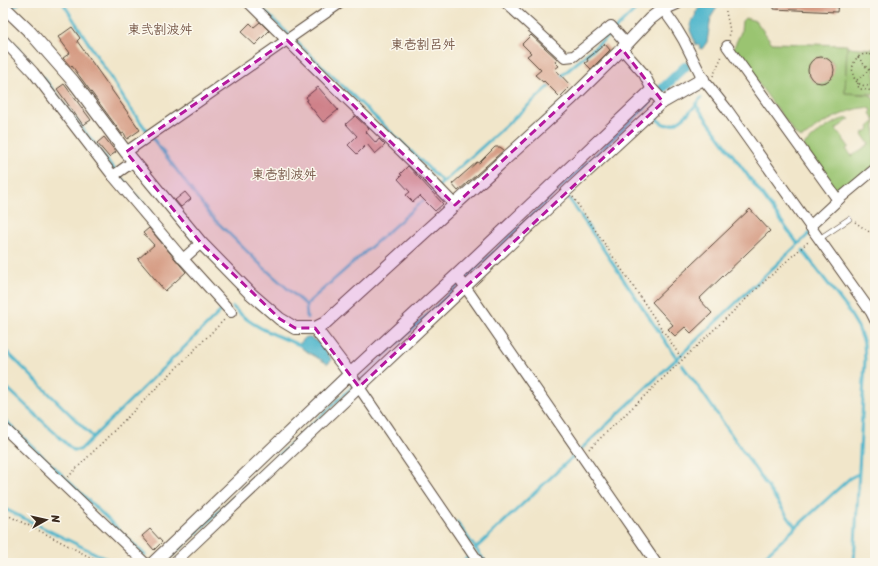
<svg xmlns="http://www.w3.org/2000/svg" width="878" height="566" viewBox="0 0 878 566" font-family="Sriracha,'Klee One',sans-serif">
  <style>
    .green { fill: #9ac471; stroke: #6a7748; fill-rule: evenodd }
    .water { fill: #4db5cb; stroke: #447074 }
    .lines { fill: none; stroke-linecap: round; stroke-linejoin: round }
    .stream { stroke: #4db5cb; stroke-width: 3 }
    .canal { stroke: #4db5cb; stroke-width: 10 }
    .building { fill: #d69c84 }
    .service-casing { stroke: #564638; stroke-width: 6 }
    .minor-casing { stroke: #564638; stroke-width: 12 }
    .tertiary-casing { stroke: #564638; stroke-width: 14 }
    .path { stroke: #564638; stroke-width: 1.5; stroke-dasharray: 1 3; stroke-linecap: butt }
    .service { stroke: #fff; stroke-width: 5 }
    .minor { stroke: #fff; stroke-width: 10 }
    .tertiary { stroke: #fff; stroke-width: 12 }
    .marked { fill: #b5179e; fill-opacity: 0.2; stroke: #b5179e; stroke-width: 3; stroke-dasharray: 8 5; stroke-linejoin: round }
    .labels { text-anchor: middle; dominant-baseline: central; stroke-width: 3; stroke-linejoin: round; paint-order: stroke }
    .neighbourhood-label { font-size: 13px; font-weight: bold; fill: #715242; stroke: #fbf7ec }
  </style>
  <rect width="100%" height="100%" fill="#fbf7ec"/>
  <filter id="ink" filterUnits="userSpaceOnUse"><feTurbulence type="fractalNoise" baseFrequency=".025" numOctaves="2"/><feDisplacementMap in="SourceGraphic" scale="8" xChannelSelector="R" yChannelSelector="G"/><feConvolveMatrix kernelMatrix="1 2 1 2 8 2 1 2 1" color-interpolation-filters="sRGB"/></filter>
  <filter id="wash" filterUnits="userSpaceOnUse"><feTurbulence type="fractalNoise" baseFrequency=".012" numOctaves="4" result="noise"/><feDisplacementMap in="SourceGraphic" scale="16" xChannelSelector="R" yChannelSelector="G"/><feGaussianBlur stdDeviation="0.9" result="paint"/><feColorMatrix in="noise" values="0 0 0 0 0 0 0 0 0 0 0 0 0 0 0 0 0 1.4 0 .05"/><feComposite in="paint" operator="in"/></filter>
  <g filter="url(#wash)">
    <rect width="100%" height="100%" fill="#f1e6ca"/>
    <g class="green">
      <path d="M745 18 756 21 772 43 847 45 845 93 871 95 875 101V165L839 195 803 146C811 138 839 115 850 119L836 129 849 147 846 149 852 156 869 144 862 134 869 129 868 127 875 121 870 113 872 111 871 109C861 103 829 120 818 126 813 129 809 135 803 137 800 138 799 137 797 136L733 49 741 32 742 21ZM818 57C847 55 831 97 812 80 804 72 809 61 818 57Z"/>
      <path d="M847 47 875 49V94L845 93Z"/>
    </g>
    <g class="water">
      <path d="M702 3H720L711 17 707 42 702 49 699 48 700 46 697 44 696 45 690 30 692 19 693 20 696 14 695 13Z"/>
      <path d="M306 337C319 339 325 350 332 360L328 364 301 348 300 343Z"/>
    </g>
    <g class="lines">
      <g class="stream">
        <path d="M63 3 130 108 211 216 263 267 306 305"/>
        <path d="M256 3 443 182"/>
        <path d="M13 7 19 3"/>
        <path d="M3 33 31 62"/>
        <path d="M43 77 109 163 150 212"/>
        <path d="M559 78 607 37 641 4"/>
        <path d="M696 105 798 244"/>
        <path d="M651 114C655 117 659 122 664 124 677 129 695 107 701 98"/>
        <path d="M430 194 552 84"/>
        <path d="M568 197 678 360"/>
        <path d="M803 251 846 307 858 327 864 343 865 360 854 563"/>
        <path d="M233 307C251 327 278 336 302 346L304 345"/>
        <path d="M307 318 306 305 311 300 426 198"/>
        <path d="M3 348 93 437"/>
        <path d="M682 365 702 392 795 527"/>
        <path d="M358 381 651 102"/>
        <path d="M3 384 73 450H80L225 307"/>
        <path d="M3 418 145 555"/>
        <path d="M3 508 115 563"/>
        <path d="M457 522 486 563"/>
        <path d="M475 549 810 233"/>
        <path d="M164 563 354 385"/>
        <path d="M461 563 469 556"/>
        <path d="M757 563 850 478 858 474"/>
      </g>
      <path class="canal" d="M663 88 685 67"/>
    </g>
    <g id="blocks">
      <g class="building">
        <path d="M774 3H838L837 12 774 9Z"/>
        <path d="M260 22 269 31 255 45 241 32 250 23 254 27Z"/>
        <path d="M72 27 80 38 77 41 140 130 127 139 124 133 122 134 72 66 71 67 63 58 70 53 58 37Z"/>
        <path d="M531 35 557 59 555 62 559 66 555 69 571 86 560 97 544 81 543 82 535 75 541 70 527 56 531 53 522 44Z"/>
        <path d="M605 44 610 50 591 69 585 63 588 61 587 59Z"/>
        <circle cx="821" cy="70" r="13"/>
        <path d="M64 84 91 120 83 125 57 89Z"/>
        <path d="M318 87 338 110 323 122 306 101 308 100 306 97Z"/>
        <path d="M355 116 369 129 366 132 376 143 379 139 385 145 375 154 367 144 357 154 348 145 357 136 346 124Z"/>
        <path d="M104 137 116 152 109 157 97 143Z"/>
        <path d="M495 147H500L504 150 458 191 452 184 477 162 479 163Z"/>
        <path d="M408 166 443 204 435 211 420 196 413 202 406 195 410 192 398 179 402 175 400 174Z"/>
        <path d="M185 192 191 199 181 207 175 200Z"/>
        <path d="M750 209 770 231 699 299 712 313 691 333 685 327 675 336 668 329 673 325 652 302Z"/>
        <path d="M149 228 186 272 165 291 138 259 154 245 143 233Z"/>
        <path d="M150 529 162 542 154 550 142 536Z"/>
      </g>
    </g>
  </g>
  <g filter="url(#ink)">
    <use href="#blocks" fill-opacity="0" stroke="#564638" stroke-width="1"/>
    <g class="lines">
      <g class="service-casing">
        <path id="service" d="M819 239 849 219"/>
      </g>
      <g class="minor-casing">
        <g id="minor">
          <path d="M249 3 349 101 425 174 455 205"/>
          <path d="M506 3 565 57 574 56 611 26 627 44"/>
          <path d="M660 3 663 9 675 26 684 41 703 79 726 108 871 312 875 320"/>
          <path d="M3 40 33 72 113 176 183 259 231 312"/>
          <path d="M727 46 838 200 810 226"/>
          <path d="M622 49 644 74 652 90"/>
          <path d="M126 152 340 3"/>
          <path d="M113 176 134 161"/>
          <path d="M838 200 875 169"/>
          <path d="M183 259 201 243"/>
          <path d="M457 275 656 563"/>
          <path d="M350 374 479 563"/>
          <path d="M3 427 145 563"/>
          <path d="M174 563 568 190 663 102"/>
        </g>
      </g>
      <g class="tertiary-casing">
        <g id="tertiary">
          <path d="M3 6 30 32 73 81 126 152 201 243 250 293 280 319 295 328H315L350 374"/>
          <path d="M315 328 325 323 572 98 622 49 650 19 663 9 677 3"/>
          <path d="M153 563 350 374 457 275 652 90 663 102 703 79"/>
        </g>
      </g>
      <g class="path">
        <path d="M726 3C724 15 732 26 729 38"/>
        <path d="M875 56C845 44 845 96 875 84"/>
        <path d="M858 57 875 78"/>
        <path d="M713 76 722 56"/>
        <path d="M857 80 875 65"/>
        <path d="M858 83 857 85 860 89 875 91"/>
        <path d="M573 197 682 359"/>
        <path d="M855 222 875 236"/>
        <path d="M589 449 766 280 809 241"/>
        <path d="M68 477 225 319"/>
        <path d="M3 513 46 534 101 563"/>
      </g>
      <use href="#service" class="service"/>
      <use href="#minor" class="minor"/>
      <use href="#tertiary" class="tertiary"/>
    </g>
  </g>
  <path class="marked" d="M287 40 455 205 622 49 663 102 359 387 315 328H295L280 319 201 243 126 152Z"/>
  <g class="labels">
    <g class="neighbourhood-label">
      <text x="160" y="29">東弐割波舛</text>
      <text x="423" y="44">東壱割呂舛</text>
      <text x="284" y="174">東壱割波舛</text>
    </g>
  </g>
  <rect width="878" height="566" fill="none" stroke="#fbf7ec" stroke-width="16"/>
  <g transform="translate(46 520) rotate(82)" stroke="#fbf7ec" stroke-width="3" paint-order="stroke">
  <path d="M0-3L7 15L0 10L-7 15Z" fill="#3b2a1e"/>
  <text y="-6" font-size="11" font-weight="bold" text-anchor="middle" fill="#3b2a1e">N</text>
  </g>
</svg>
